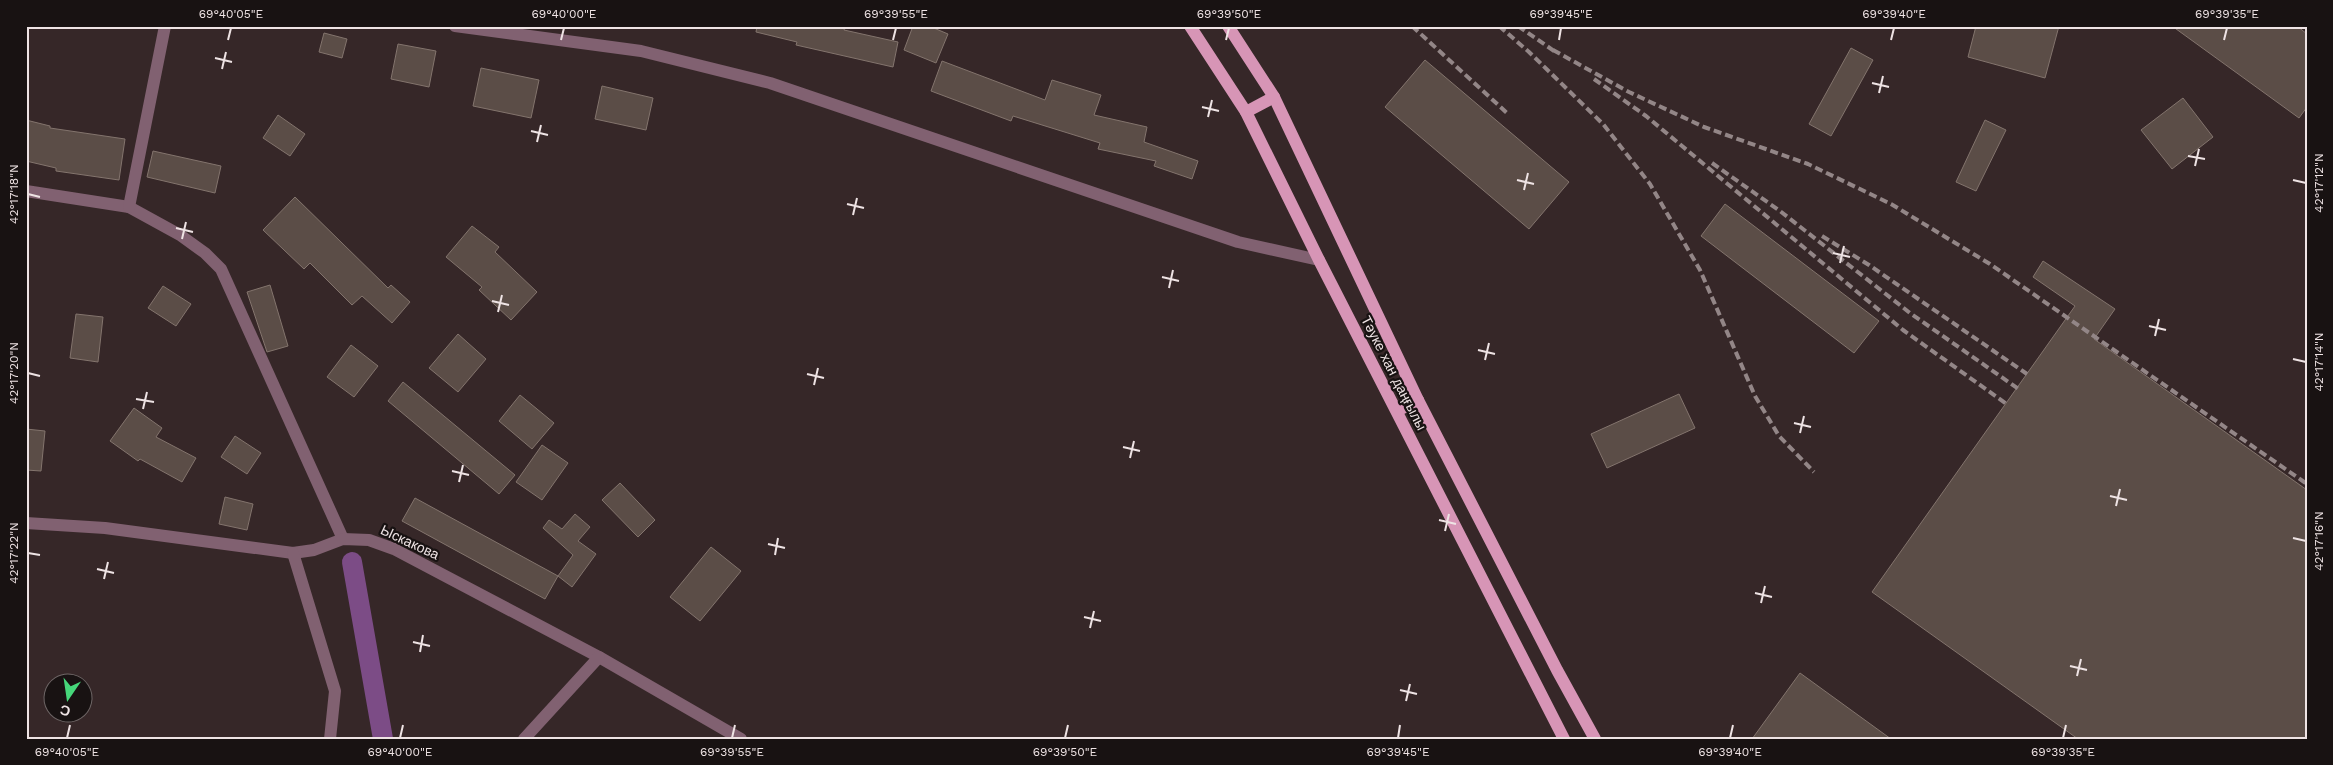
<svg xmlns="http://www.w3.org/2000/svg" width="2333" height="765" viewBox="0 0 2333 765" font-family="'Work Sans',sans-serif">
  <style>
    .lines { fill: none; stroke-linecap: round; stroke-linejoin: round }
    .canal { stroke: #7c4c86; stroke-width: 20 }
    .building { fill: #5b4d47; stroke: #83746d }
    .minor { stroke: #816171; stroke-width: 12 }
    .major { stroke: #d795b6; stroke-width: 12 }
    .rail { stroke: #938687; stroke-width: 4; stroke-dasharray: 8 4; stroke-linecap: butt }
    .ticks { fill: none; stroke: #eee3e4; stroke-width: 2 }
    .labels { text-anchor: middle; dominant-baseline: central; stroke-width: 4.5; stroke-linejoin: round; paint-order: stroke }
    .street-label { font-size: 14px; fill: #eee3e4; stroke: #181212 }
    .neatline { fill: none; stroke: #eee3e4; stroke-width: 2 }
    .ticks-label { font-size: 12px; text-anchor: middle; fill: #eee3e4 }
  </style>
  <rect width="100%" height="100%" fill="#362728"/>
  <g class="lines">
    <path class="canal" d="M352 562 383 739"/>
  </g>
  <g class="building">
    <path d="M757 26H845L844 30 898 42 893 67 796 45 797 42 756 32Z"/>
    <path d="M913 26H929L948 34 936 63 904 50Z"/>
    <path d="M1976 26H2059L2045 78 1968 57Z"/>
    <path d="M2172 26H2297L2307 34V107L2299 118Z"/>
    <path d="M324 33 347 39 342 58 319 52Z"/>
    <path d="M398 44 436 51 429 87 391 79Z"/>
    <path d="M1851 48 1873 60 1831 136 1809 124Z"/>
    <path d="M1425 60 1569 182 1529 229 1385 107Z"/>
    <path d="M942 61 1045 100 1052 80 1101 95 1094 115 1147 127 1144 142 1198 161 1192 179 1154 166 1156 161 1098 149 1100 143 1013 116 1011 121 931 91Z"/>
    <path d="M481 68 539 80 531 118 473 106Z"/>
    <path d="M602 86 653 98 646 130 595 119Z"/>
    <path d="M2183 98 2213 137 2172 169 2141 130Z"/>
    <path d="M278 115 305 134 290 156 263 138Z"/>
    <path d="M26 120 50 126V128L125 139 119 180 56 171V168L26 161Z"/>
    <path d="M1985 120 2006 130 1976 191 1956 182Z"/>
    <path d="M153 151 221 166 215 193 147 177Z"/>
    <path d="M295 197 388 288 391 285 410 302 392 323 362 296 352 305 310 263 304 269 263 230Z"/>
    <path d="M1725 204 1879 321 1854 353 1701 236Z"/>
    <path d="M472 226 499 247 495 252 537 292 511 320 479 290 482 287 446 257Z"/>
    <path d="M2043 261 2115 309 2094 339 2307 490V739H2078L1872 592 2075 306 2033 277Z"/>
    <path d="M270 285 288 346 267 352 247 292Z"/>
    <path d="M163 286 191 304 176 326 148 308Z"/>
    <path d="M76 314 103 317 98 362 70 358Z"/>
    <path d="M458 334 486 359 458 392 429 368Z"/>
    <path d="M351 345 378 366 354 397 327 377Z"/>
    <path d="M403 382 515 475 499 494 388 401Z"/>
    <path d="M1679 394 1695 428 1607 468 1591 434Z"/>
    <path d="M520 395 554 423 532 449 499 421Z"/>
    <path d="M134 408 162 428 156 437 196 458 182 482 140 459 138 461 110 441Z"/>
    <path d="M26 429 45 431 41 471 26 470Z"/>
    <path d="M235 436 261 453 247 474 221 457Z"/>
    <path d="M542 445 568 463 542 500 516 482Z"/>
    <path d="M620 483 655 520 638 537 602 500Z"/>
    <path d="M225 497 253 504 247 530 219 524Z"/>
    <path d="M415 498 558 576 545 599 402 521Z"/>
    <path d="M575 514 590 527 578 541 596 554 572 587 558 576 573 555 543 528 549 520 562 529Z"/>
    <path d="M711 547 741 571 700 621 670 597Z"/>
    <path d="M1800 673 1891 739H1752Z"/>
  </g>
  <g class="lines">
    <g class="minor">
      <path d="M455 26 641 51 770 83 1238 242 1319 260"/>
      <path d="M26 191 129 207 180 235 205 253 221 269 343 539"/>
      <path d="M129 207 165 26"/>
      <path d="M26 523 105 528 293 553 314 550 343 539 369 540 394 549 599 657 741 739"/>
      <path d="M293 553 335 691 330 739"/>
      <path d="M524 739 599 657"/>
    </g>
    <g class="major">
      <path d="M1190 26 1246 112 1319 260 1564 739"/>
      <path d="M1228 26 1274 97 1418 400 1557 670 1595 739"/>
      <path d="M1246 112 1274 97"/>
      <path d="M1397 411 1418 400"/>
    </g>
    <g class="rail">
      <path d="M1412 26 1507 113"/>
      <path d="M1499 26 1529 52 1603 124 1650 184 1700 270 1755 396 1779 436 1814 472"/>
      <path d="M1518 26 1557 53"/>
      <path d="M1553 50 1629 92 1704 127 1808 164 1891 204 1990 264 2307 484"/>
      <path d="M1594 79 1646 116 1903 330 2008 405"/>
      <path d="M1712 163 1780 211 1910 313 2020 390"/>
      <path d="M1822 236 1869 265 2027 374"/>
    </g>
  </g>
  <path class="ticks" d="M228 40 231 28M561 40 564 28M893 40 896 28M1226 40 1229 28M1559 40 1561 28M1891 40 1894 28M2224 40 2227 28M215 58 232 62M222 69 226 52M1872 83 1889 87M1879 93 1883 76M1202 107 1219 111M1208 117 1212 100M531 131 548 135M537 142 541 125M2188 156 2205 159M2195 166 2199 149M1517 180 1534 184M2293 180 2306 183M1524 190 1528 173M28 194 40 197M847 204 864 208M853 215 857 198M176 228 193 232M182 239 186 222M1833 253 1850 257M1840 263 1844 246M1162 277 1179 281M1169 288 1173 270M492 301 509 305M498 312 502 295M2149 326 2166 330M2155 336 2159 319M1478 350 1495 354M2293 359 2306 362M1485 360 1489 343M28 373 40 376M807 374 824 378M814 385 818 368M136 399 154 402M143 409 147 392M1794 423 1811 427M1800 433 1804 416M1123 447 1140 451M1130 458 1134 441M452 471 469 475M459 482 463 465M2110 496 2127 500M2116 506 2120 489M1439 520 1456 524M1445 531 1449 514M2293 538 2306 541M768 544 785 548M28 553 40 555M775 555 778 538M97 569 114 573M104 579 108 562M1755 593 1772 597M1761 603 1765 586M1084 617 1101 621M1090 628 1094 611M413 642 430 646M420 652 423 635M2070 666 2087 670M2077 676 2081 659M1400 690 1417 694M1406 701 1410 684M67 738 70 725M400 738 403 725M732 738 735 725M1065 738 1068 725M1398 738 1400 725M1730 738 1733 725M2063 738 2066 725"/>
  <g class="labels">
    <g class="street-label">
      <text transform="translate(1394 373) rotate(63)">Тәуке хан даңғылы</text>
      <text transform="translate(410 542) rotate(25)">Ыскакова</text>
    </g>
  </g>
  <rect width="2333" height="765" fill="none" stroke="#181212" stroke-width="55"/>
  <g transform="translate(68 698) rotate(193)"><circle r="24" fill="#181212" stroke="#6e6666"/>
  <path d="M0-4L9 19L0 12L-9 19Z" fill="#46d77a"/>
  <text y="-8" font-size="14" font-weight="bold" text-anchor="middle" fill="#eee3e4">С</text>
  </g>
  <rect x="28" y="28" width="2278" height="710" class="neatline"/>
  <g class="ticks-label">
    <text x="231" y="18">69°40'05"E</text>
    <text x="564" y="18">69°40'00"E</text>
    <text x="896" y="18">69°39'55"E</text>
    <text x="1229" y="18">69°39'50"E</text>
    <text x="1561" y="18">69°39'45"E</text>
    <text x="1894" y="18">69°39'40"E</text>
    <text x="2227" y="18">69°39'35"E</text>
    <text transform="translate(2319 183) rotate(-90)" y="4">42°17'12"N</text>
    <text transform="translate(14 194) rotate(-90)" y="4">42°17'18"N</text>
    <text transform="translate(2319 362) rotate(-90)" y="4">42°17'14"N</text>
    <text transform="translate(14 373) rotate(-90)" y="4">42°17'20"N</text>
    <text transform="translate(2319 541) rotate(-90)" y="4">42°17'16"N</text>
    <text transform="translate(14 553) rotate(-90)" y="4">42°17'22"N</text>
    <text x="67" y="756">69°40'05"E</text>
    <text x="400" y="756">69°40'00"E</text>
    <text x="732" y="756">69°39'55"E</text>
    <text x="1065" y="756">69°39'50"E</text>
    <text x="1398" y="756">69°39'45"E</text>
    <text x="1730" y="756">69°39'40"E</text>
    <text x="2063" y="756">69°39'35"E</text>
  </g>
</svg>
